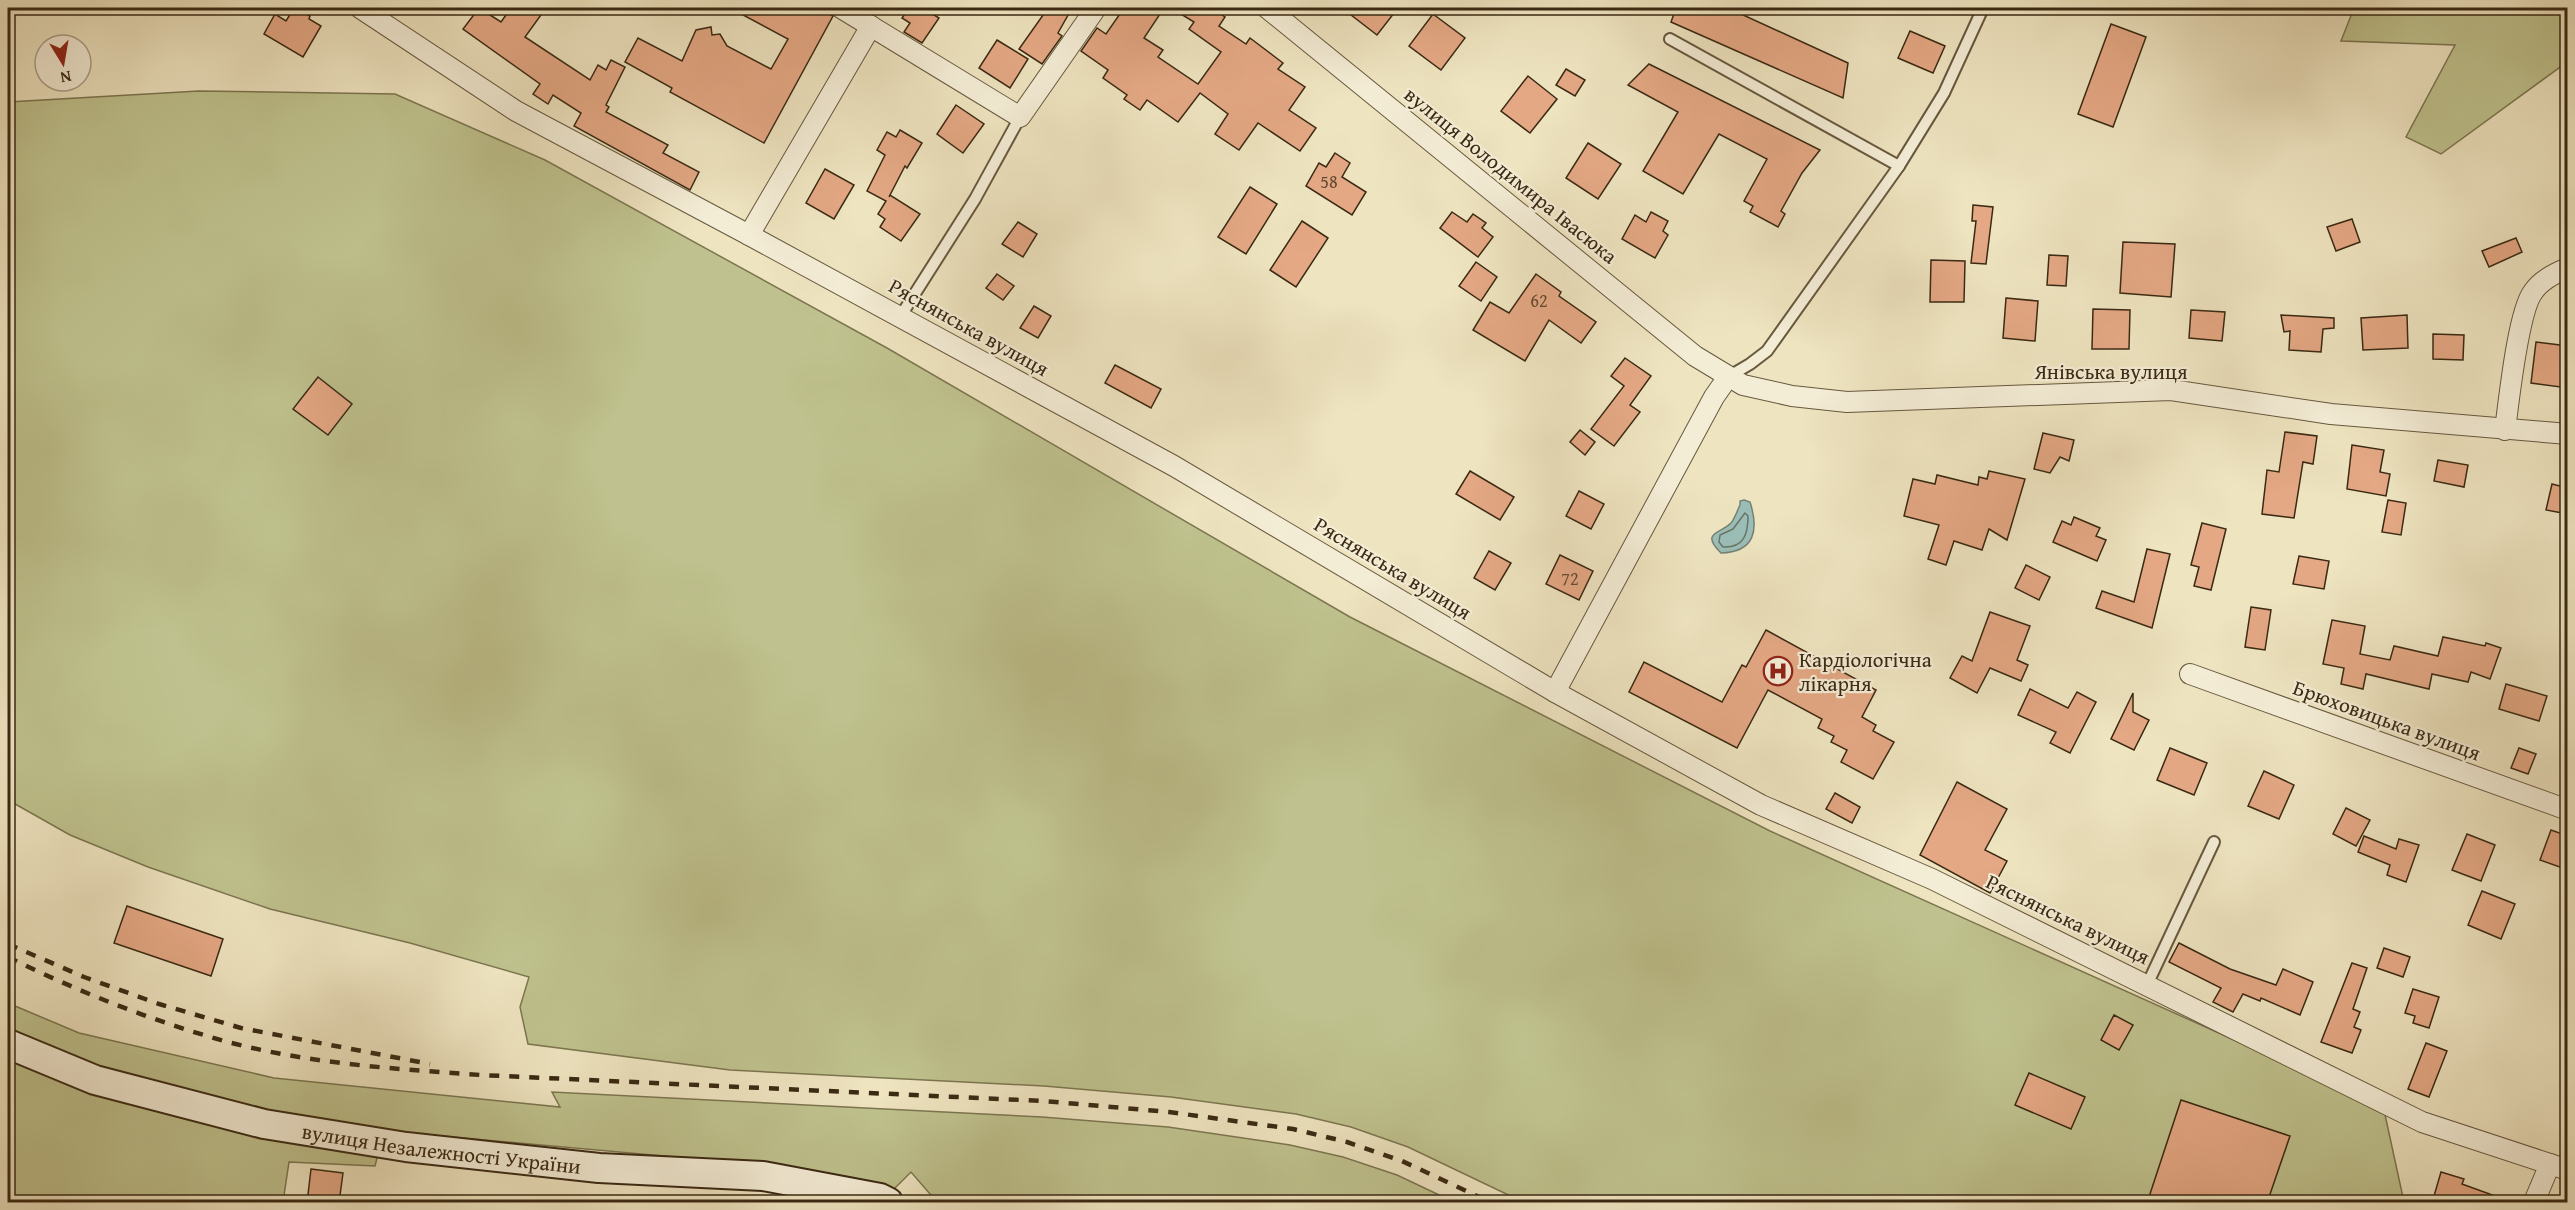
<svg xmlns="http://www.w3.org/2000/svg" width="2575" height="1210" viewBox="0 0 2575 1210" font-family="'Gentium Book Plus',serif">
  <style>
    .green { fill: #bfc28e; stroke: #7c7650; stroke-width: 1.5 }
    .water { fill: #9abeb7; stroke: #748275; stroke-width: 1.5 }
    .lines { fill: none; stroke-linecap: round; stroke-linejoin: round }
    .shore { stroke: #6a7465; stroke-width: 1.5 }
    .building { fill: #e4a884; stroke: #3a2913; stroke-width: 1.5 }
    .lane-casing { stroke: #67583e; stroke-width: 14 }
    .street-casing { stroke: #67583e; stroke-width: 22 }
    .secondary-casing { stroke: #3a2913; stroke-width: 32 }
    .lane { stroke: #f4edd6; stroke-width: 10 }
    .street { stroke: #f4edd6; stroke-width: 20 }
    .secondary { stroke: #f4edd6; stroke-width: 28 }
    .rail { stroke: #3a2913; stroke-width: 4.5; stroke-dasharray: 10 10; stroke-linecap: butt }
    .labels { text-anchor: middle; dominant-baseline: central; stroke-width: 4.5; stroke-linejoin: round; paint-order: stroke }
    .number-label { font-size: 18px; fill: #64492f }
    .street-label { font-size: 21px; fill: #3a2913; stroke: #f4edd6 }
    .poi-label { font-size: 21px; fill: #3a2913; stroke: #f4edd6; text-anchor: start }
  </style>
  <rect width="100%" height="100%" fill="#eee4c0"/>
  <filter id="stains"><feTurbulence type="fractalNoise" baseFrequency=".00333" numOctaves="4"/><feColorMatrix values="0 0 0 0 .2 0 0 0 0 .09 0 0 0 0 .02 0 0 0 .5 -.17"/></filter>
  <radialGradient id="worn" r=".72"><stop offset=".6" stop-color="#630" stop-opacity="0"/><stop offset="1" stop-color="#630" stop-opacity=".3"/></radialGradient>
  <g class="green">
    <path d="M2354 8H2567V62L2441 154 2406 137 2455 45 2341 41Z"/>
    <path d="M199 91 395 94 545 160 887 348 1350 617 1770 831 2230 1038 2384 1110 2404 1202H1523L1408 1147 1351 1127 1296 1114 1171 1097 1044 1086 730 1070 528 1044 520 1007 529 977 410 943 270 909 148 867 70 835 8 800V102Z"/>
    <path d="M8 1003 79 1033 274 1078 560 1107 552 1092 1042 1117 1168 1127 1290 1145 1343 1157 1397 1175 1454 1202H937L911 1172 891 1192 764 1165 384 1131 375 1166 289 1162 283 1202H8Z"/>
  </g>
  <path class="water" d="M1744 500 1750 502C1759 530 1755 552 1721 553 1700 532 1720 534 1731 523 1735 518 1737 511 1740 505V501Z"/>
  <g class="lines">
    <path class="shore" d="M1745 513 1748 516C1748 534 1744 548 1723 547L1719 542 1720 535 1733 529Z"/>
  </g>
  <g class="building">
    <path d="M294 8 310 16 309 19 321 26 303 57 264 34 275 14 286 21Z"/>
    <path d="M479 8 501 22 511 8H546L525 37 590 80 598 65 606 70 611 60 625 67 606 105 609 107 606 112 668 145 663 153 699 172 690 190 574 126 581 113 553 95 548 104 533 94 540 84 463 29Z"/>
    <path d="M730 8H819L833 16 764 143 670 92 672 88 625 62 638 38 682 61 696 30 711 27 712 35 720 34 727 46 771 69 788 39Z"/>
    <path d="M909 8H923L939 18 922 43 904 32 910 23 902 18Z"/>
    <path d="M1048 8H1072L1058 33 1062 36 1042 64 1019 49Z"/>
    <path d="M1124 8H1164L1144 38 1163 50 1158 57 1198 84 1221 52 1189 29 1194 22 1171 8H1212L1225 17 1219 26 1246 44 1250 38 1283 63 1278 69 1305 87 1289 110 1316 128 1300 151 1258 123 1239 150 1215 134 1228 114 1200 93 1178 122 1147 100 1140 110 1124 99 1127 95 1103 78 1108 70 1081 51 1097 28 1106 34Z"/>
    <path d="M1342 8H1398L1377 35Z"/>
    <path d="M1676 8H1728L1848 63 1843 98 1671 22Z"/>
    <path d="M1433 14 1465 38 1441 70 1409 46Z"/>
    <path d="M2111 24 2146 37 2113 127 2078 114Z"/>
    <path d="M1910 31 1945 46 1933 73 1898 58Z"/>
    <path d="M997 40 1028 59 1010 88 979 68Z"/>
    <path d="M1649 64 1820 150 1802 173 1781 211 1785 214 1778 227 1750 212 1753 206 1744 201 1767 159 1719 134 1683 194 1643 171 1678 112 1628 85Z"/>
    <path d="M1566 69 1585 80 1575 96 1556 85Z"/>
    <path d="M1528 76 1557 99 1530 133 1501 111Z"/>
    <path d="M956 105 984 124 963 153 937 134Z"/>
    <path d="M900 130 922 143 907 168 905 166 889 197 890 195 920 214 901 241 880 227 885 219 878 214 886 201 867 191 885 155 877 150 887 132 896 137Z"/>
    <path d="M1588 143 1621 164 1598 199 1566 178Z"/>
    <path d="M1335 153 1350 163 1342 177 1366 192 1352 215 1306 186 1319 163 1326 167Z"/>
    <path d="M825 169 854 185 834 219 806 203Z"/>
    <path d="M1250 187 1277 204 1246 254 1218 237Z"/>
    <path d="M1973 205 1993 207 1986 264 1971 263 1976 221H1972Z"/>
    <path d="M1452 212 1467 222 1473 214 1486 223 1482 228 1493 237 1478 257 1440 228Z"/>
    <path d="M1651 212 1668 221 1663 231 1668 235 1655 258 1622 239 1635 215 1646 222Z"/>
    <path d="M2352 219 2360 242 2336 251 2327 227Z"/>
    <path d="M1302 221 1328 238 1296 287 1270 270Z"/>
    <path d="M1018 222 1037 234 1023 257 1002 244Z"/>
    <path d="M2516 238 2522 252 2489 267 2482 251Z"/>
    <path d="M2123 242 2175 244 2171 297 2120 293Z"/>
    <path d="M2049 255 2068 256 2066 286 2047 285Z"/>
    <path d="M1931 260 1965 261 1964 302H1930Z"/>
    <path d="M1476 262 1497 277 1481 301 1459 286Z"/>
    <path d="M997 274 1014 286 1003 300 986 288Z"/>
    <path d="M1536 274 1561 292 1559 296 1596 322 1581 343 1549 320 1525 361 1473 330 1490 302 1509 313Z"/>
    <path d="M2006 298 2038 301 2035 341 2003 338Z"/>
    <path d="M1034 306 1051 316 1038 338 1020 328Z"/>
    <path d="M2093 309 2130 310 2129 349H2092Z"/>
    <path d="M2191 310 2225 312 2222 341 2189 338Z"/>
    <path d="M2281 315 2334 318V328L2323 329 2321 352 2289 350 2290 331 2284 332Z"/>
    <path d="M2407 315 2408 348 2363 350 2361 318Z"/>
    <path d="M2433 334 2464 335 2463 360 2433 359Z"/>
    <path d="M2536 342 2568 346V388L2531 383Z"/>
    <path d="M1625 358 1651 376 1630 405 1640 412 1614 446 1591 429 1624 386 1611 376Z"/>
    <path d="M1115 365 1161 389 1151 408 1105 383Z"/>
    <path d="M318 377 352 404 328 435 293 409Z"/>
    <path d="M1580 430 1595 442 1585 455 1570 442Z"/>
    <path d="M2285 432 2317 436 2313 464 2303 462 2294 518 2262 514 2267 470 2279 472Z"/>
    <path d="M2043 433 2074 440 2069 461 2060 457 2050 473 2034 469Z"/>
    <path d="M2352 445 2384 450 2380 472 2390 474 2386 496 2347 489Z"/>
    <path d="M2438 460 2468 465 2464 487 2434 481Z"/>
    <path d="M1470 471 1514 497 1500 520 1456 494Z"/>
    <path d="M1989 471 2025 479 2007 540 1989 529 1982 550 1954 541 1946 565 1928 559 1939 525 1904 516 1913 479 1935 484 1937 475 1978 485 1979 477 1987 479Z"/>
    <path d="M2552 484 2568 488V514L2546 510Z"/>
    <path d="M1579 491 1604 504 1591 529 1566 516Z"/>
    <path d="M2388 500 2406 503 2401 535 2382 532Z"/>
    <path d="M2074 517 2100 528 2096 536 2106 540 2097 561 2053 542 2062 521 2071 525Z"/>
    <path d="M2202 523 2226 529 2211 590 2194 586 2199 567 2191 565Z"/>
    <path d="M2147 549 2170 554 2152 628 2096 608 2102 591 2134 602Z"/>
    <path d="M1489 551 1511 563 1495 590 1474 578Z"/>
    <path d="M1560 555 1593 571 1579 600 1546 584Z"/>
    <path d="M2299 556 2329 561 2324 589 2293 584Z"/>
    <path d="M2026 565 2050 577 2039 600 2015 588Z"/>
    <path d="M2251 607 2271 610 2265 650 2245 647Z"/>
    <path d="M1990 612 2030 626 2017 660 2028 665 2021 681 1990 668 1977 693 1950 678 1962 656 1972 661Z"/>
    <path d="M2332 620 2365 626 2360 654 2390 660 2394 646 2438 656 2443 637 2485 646 2486 643 2501 648 2490 679 2471 672 2468 682 2432 674 2429 689 2366 674 2363 689 2341 684 2344 668 2323 664Z"/>
    <path d="M1766 630 1876 690 1862 717 1876 725 1873 731 1894 742 1873 779 1841 762 1847 750 1831 742 1834 736 1818 728 1822 719 1768 690 1737 748 1629 692 1644 662 1722 702 1742 665 1746 667Z"/>
    <path d="M2506 684 2547 696 2539 721 2499 709Z"/>
    <path d="M2030 689 2068 708 2077 692 2096 702 2070 753 2050 743 2056 732 2018 715Z"/>
    <path d="M2133 693V712L2149 720 2134 750 2111 739Z"/>
    <path d="M2170 748 2207 763 2194 795 2157 780Z"/>
    <path d="M2519 748 2536 754 2528 774 2511 768Z"/>
    <path d="M2264 771 2294 785 2279 819 2248 806Z"/>
    <path d="M1957 782 2007 809 1985 850 2007 861 1990 893 1920 855Z"/>
    <path d="M1835 793 1860 807 1852 823 1826 809Z"/>
    <path d="M2346 808 2370 820 2356 846 2333 834Z"/>
    <path d="M2551 830 2568 836V870L2540 860Z"/>
    <path d="M2467 834 2495 845 2481 881 2452 870Z"/>
    <path d="M2364 836 2396 849 2399 839 2419 845 2406 882 2387 875 2390 865 2358 852Z"/>
    <path d="M2482 891 2515 904 2501 939 2468 925Z"/>
    <path d="M127 906 223 939 211 976 114 943Z"/>
    <path d="M2179 943 2230 969 2276 985 2283 969 2313 982 2300 1015 2261 998 2260 1001 2243 994 2233 1012 2213 1002 2221 988 2169 962Z"/>
    <path d="M2384 948 2410 957 2403 977 2377 968Z"/>
    <path d="M2352 963 2367 968 2353 1009 2360 1012 2354 1027 2361 1030 2352 1053 2321 1042Z"/>
    <path d="M2413 989 2439 997 2429 1028 2413 1023 2415 1016 2405 1013Z"/>
    <path d="M2114 1015 2133 1025 2119 1050 2101 1040Z"/>
    <path d="M2426 1043 2447 1051 2429 1097 2408 1089Z"/>
    <path d="M2029 1073 2085 1097 2071 1129 2015 1105Z"/>
    <path d="M2181 1100 2290 1136 2267 1203H2147Z"/>
    <path d="M311 1169 343 1173 339 1203H307Z"/>
    <path d="M2441 1172 2464 1179 2462 1184 2509 1201V1203H2432Z"/>
  </g>
  <g class="lines">
    <g class="lane-casing">
      <g id="lane">
        <path d="M1670 39 1899 166"/>
        <path d="M900 317 975 199 1020 117"/>
        <path d="M1728 377 1750 364 1767 351 1899 166 1944 93 1983 8"/>
        <path d="M2147 985 2214 842"/>
      </g>
    </g>
    <g class="street-casing">
      <g id="street">
        <path d="M360 8 516 111 749 235 1174 466 1555 692 1761 805 1932 879 2422 1122 2568 1170"/>
        <path d="M841 8 1020 117 1096 8"/>
        <path d="M1267 8 1695 356 1743 385 1792 396 1847 402 2171 390 2331 414 2568 434"/>
        <path d="M749 235 871 26"/>
        <path d="M2505 430C2509 400 2518 312 2533 292 2541 280 2555 273 2568 268"/>
        <path d="M2190 674 2568 810"/>
        <path d="M1555 692 1714 397 1728 377"/>
        <path d="M2534 1202 2550 1164"/>
      </g>
    </g>
    <g class="secondary-casing">
      <g id="secondary">
        <path id="s1" d="M8 1044 95 1080 264 1124 406 1147 599 1168 763 1176 880 1198 888 1202"/>
      </g>
    </g>
    <use href="#lane" class="lane"/>
    <use href="#street" class="street"/>
    <use href="#secondary" class="secondary"/>
    <g class="rail">
      <path d="M8 944 84 977 159 1004 241 1028 430 1064"/>
      <path d="M8 957C79 992 152 1021 228 1042 311 1064 397 1069 481 1075L1043 1101 1169 1112 1293 1129 1347 1142 1402 1161 1490 1202"/>
    </g>
  </g>
  <defs>
    <g id="hospital-ring" transform="scale(1.5)"><circle r="9.5" fill="#f4edd6" stroke="#8f2418" stroke-width="1.5"/><path d="M-5-5h3v3.5h4V-5h3V5h-3V1.5h-4V5h-3Z" fill="#8f2418"/></g>
  </defs>
  <g fill-rule="evenodd">
    <use href="#hospital-ring" x="1778" y="671"/>
  </g>
  <g class="labels">
    <g class="number-label">
      <text x="1329" y="181">58</text>
      <text x="1539" y="300">62</text>
      <text x="1570" y="578">72</text>
    </g>
    <g class="street-label">
      <text transform="translate(1511 175) rotate(39)">вулиця Володимира Івасюка</text>
      <text transform="translate(969 327) rotate(29)">Ряснянська вулиця</text>
      <text x="2111" y="371">Янівська вулиця</text>
      <text transform="translate(1393 568) rotate(31)">Ряснянська вулиця</text>
      <text transform="translate(2387 720) rotate(20)">Брюховицька вулиця</text>
      <text transform="translate(2068 919) rotate(26)">Ряснянська вулиця</text>
      <text stroke="none"><textPath href="#s1" startOffset="448">вулиця Незалежності України</textPath></text>
    </g>
    <g class="poi-label">
      <text x="1799" y="659">Кардіологічна<tspan x="1799" dy="24">лікарня</tspan></text>
    </g>
  </g>
  <rect width="2575" height="1210" fill="none" stroke="#eee4c0" stroke-width="30"/>
  <rect x="9" y="9" width="2557" height="1192" fill="none" stroke="#3a2913" stroke-width="3"/>
  <rect x="15" y="15" width="2545" height="1180" fill="none" stroke="#3a2913" stroke-width="1.5"/>
  <g transform="translate(63 63) rotate(169)"><circle r="28" fill="#f4edd6" stroke="#aa9f88" stroke-width="1.5"/>
  <path d="M0-4.5L10 22L0 15L-10 22Z" fill="#8f2418"/>
  <text y="-9" font-size="16" font-weight="bold" text-anchor="middle" fill="#3a2913">N</text>
  </g>
  <rect width="100%" height="100%" filter="url(#stains)"/>
  <rect width="100%" height="100%" fill="url(#worn)"/>
</svg>
